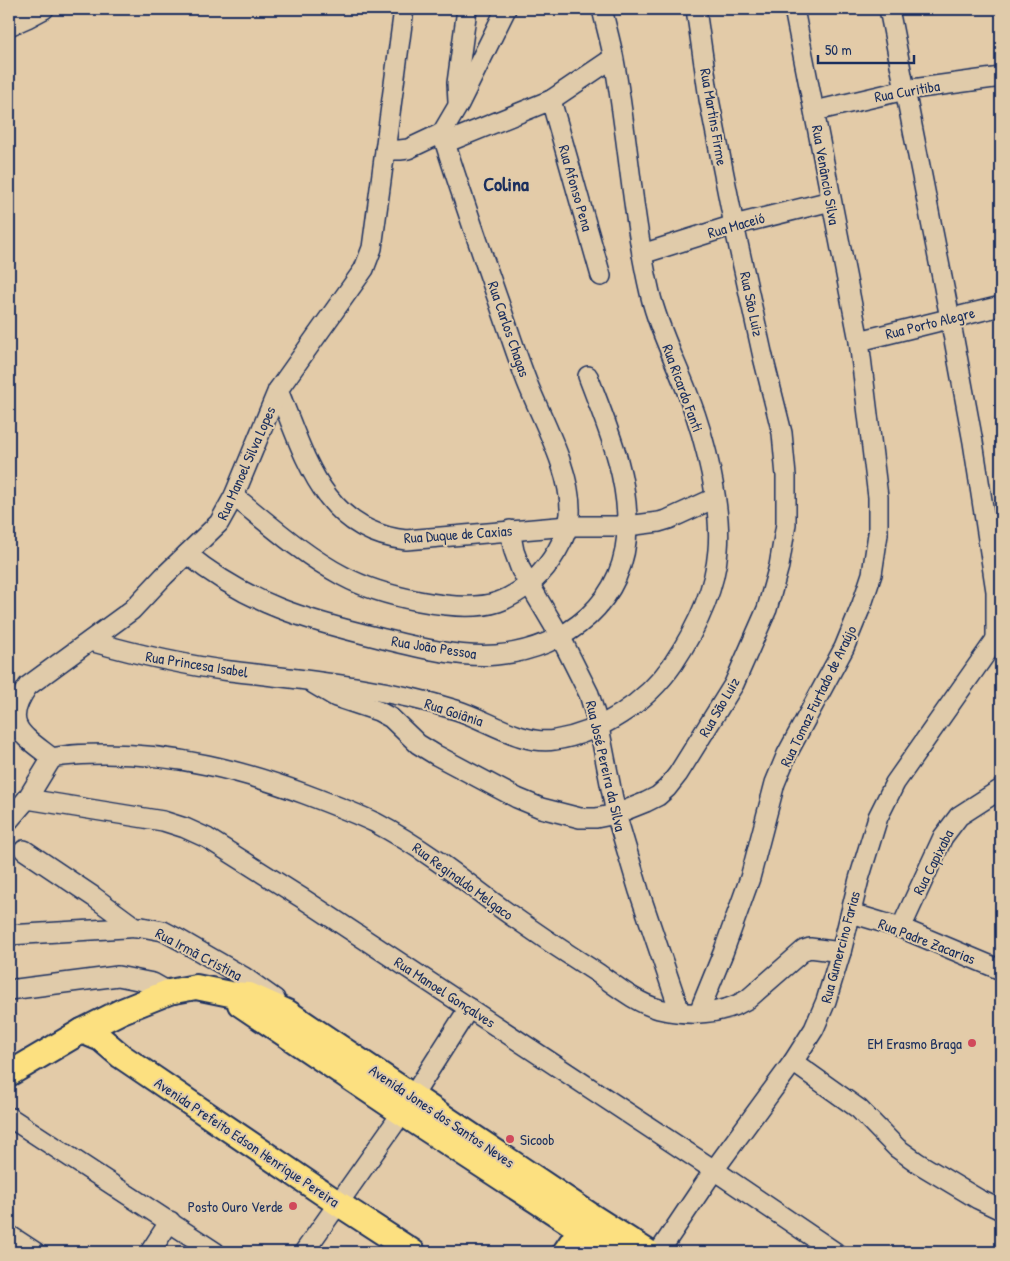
<svg xmlns="http://www.w3.org/2000/svg" width="1010" height="1261" viewBox="0 0 1010 1261" font-family="'Patrick Hand',sans-serif">
  <style>
    .lines { fill: none; stroke-linecap: round; stroke-linejoin: round }
    .minor-casing { stroke: #1b2f5e; stroke-width: 22 }
    .major-casing { stroke: #1b2f5e; stroke-width: 28 }
    .minor { stroke: #e0cbaa; stroke-width: 19 }
    .major { stroke: #fce080; stroke-width: 24 }
    .poi-dot { fill: #d1495b; stroke: #e0cbaa; stroke-width: 2 }
    .labels { text-anchor: middle; dominant-baseline: central; stroke-width: 4; stroke-linejoin: round; paint-order: stroke }
    .street-label { font-size: 15px; fill: #1b2f5e; stroke: #e0cbaa }
    .poi-label { font-size: 15px; fill: #1b2f5e; stroke: #e0cbaa; text-anchor: end }
    .district-label { font-size: 20px; font-weight: bold; fill: #1b2f5e; stroke: #e0cbaa }
  </style>
  <rect width="100%" height="100%" fill="#e3cba8"/>
  <filter id="ink" filterUnits="userSpaceOnUse"><feTurbulence type="fractalNoise" baseFrequency=".02" numOctaves="2"/><feDisplacementMap in="SourceGraphic" scale="10" xChannelSelector="R" yChannelSelector="G"/><feConvolveMatrix kernelMatrix="1 2 1 2 8 2 1 2 1" color-interpolation-filters="sRGB"/></filter>
  <g filter="url(#ink)">
    <g class="lines">
      <g class="minor-casing">
        <g id="minor">
          <path d="M889 9 950 318 973 442 996 591V638"/>
          <path d="M9 26 27 18 44 9"/>
          <path d="M551 100 601 276"/>
          <path d="M458 102 457 83 467 9"/>
          <path d="M815 111 905 90 1001 77"/>
          <path d="M445 143 551 100 613 58"/>
          <path d="M385 150H400L408 149 442 133 459 104 506 9"/>
          <path d="M642 254 734 225 831 201"/>
          <path d="M859 341 1001 306"/>
          <path d="M278 390C305 456 323 531 406 540L568 526H627L659 522 669 519 715 498"/>
          <path d="M234 496C269 524 303 555 343 576 378 595 459 615 498 602 510 598 523 589 533 581 550 565 568 538 570 514 572 472 542 420 527 382 516 354 507 325 497 297 478 242 459 188 442 133"/>
          <path d="M510 530 514 551 521 570 560 636 589 694 599 727 616 814 639 891 680 1012"/>
          <path d="M187 554C248 604 306 620 380 638 416 647 458 658 496 655 567 649 627 601 627 526 628 473 606 424 588 376"/>
          <path d="M90 641C136 654 183 665 230 671 306 680 382 687 456 710 486 719 523 746 555 740 600 733 646 703 673 664 695 631 715 590 718 550 722 506 705 438 689 397 676 362 658 328 650 293 632 216 628 137 614 60 611 43 606 26 602 9"/>
          <path d="M314 684 336 697 378 711 391 718 418 744 436 755 517 798 541 808 580 818H596L616 814 646 802 658 796 667 788 678 774 734 684 767 609 779 566 786 524V476L782 433 763 357 734 225 709 99 696 9"/>
          <path d="M52 758C21 734 1 725 28 686L132 610 164 576 219 523 234 496 278 390 364 269 372 248 404 9"/>
          <path d="M52 758C70 754 88 754 106 754 176 754 240 770 305 794 329 803 353 812 376 823 418 845 456 874 494 903 527 927 561 950 596 972 615 985 636 1003 659 1009 689 1016 722 1015 748 999L804 950 810 948 841 952"/>
          <path d="M27 799 163 821 185 828 207 838 302 898 714 1170 835 1252"/>
          <path d="M9 820 27 799 52 758"/>
          <path d="M24 850 94 897 136 928"/>
          <path d="M851 913 901 928 1001 970"/>
          <path d="M901 928 943 837 959 816 1001 789"/>
          <path d="M9 935 142 927 163 931 180 940 244 977 275 999"/>
          <path d="M9 990 118 976 153 983 169 992"/>
          <path d="M699 1012 723 953 750 878 775 783 787 754 844 648 862 604 872 574 878 534V497L859 341 794 9"/>
          <path d="M793 1062 859 1109 897 1148 918 1163 978 1199 1001 1210"/>
          <path d="M9 1117 215 1252"/>
          <path d="M9 1235 35 1252"/>
          <path d="M150 1252 170 1221"/>
          <path d="M304 1252 402 1113 469 1008"/>
          <path d="M659 1252 714 1170 793 1062 814 1029 826 1001 841 952 859 879 878 817 895 783 1001 632"/>
        </g>
      </g>
      <g class="major-casing">
        <g id="major">
          <path d="M240 1004 402 1113 615 1252"/>
          <path d="M82 1031 101 1039 121 1056 339 1204 413 1252"/>
          <path d="M9 1074 82 1031 122 1011 169 992 196 987 230 994 249 995 287 1012 590 1215 648 1252"/>
          <path d="M565 1252 589 1217"/>
        </g>
      </g>
      <use href="#minor" class="minor"/>
      <use href="#major" class="major"/>
    </g>
  </g>
  <g class="poi-dot">
    <circle cx="972" cy="1043" r="5"/>
    <circle cx="510" cy="1139" r="5"/>
    <circle cx="293" cy="1206" r="5"/>
  </g>
  <g class="labels">
    <g class="street-label">
      <text transform="translate(907 91) rotate(-10)">Rua Curitiba</text>
      <text transform="translate(714 117) rotate(80)">Rua Martins Firme</text>
      <text transform="translate(826 175) rotate(80)">Rua Venâncio Silva</text>
      <text transform="translate(576 188) rotate(74)">Rua Afonso Pena</text>
      <text transform="translate(736 225) rotate(-16)">Rua Maceió</text>
      <text transform="translate(752 304) rotate(78)">Rua São Luiz</text>
      <text transform="translate(930 323) rotate(-14)">Rua Porto Alegre</text>
      <text transform="translate(509 329) rotate(71)">Rua Carlos Chagas</text>
      <text transform="translate(683 388) rotate(70)">Rua Ricardo Fanti</text>
      <text transform="translate(246 463) rotate(-66)">Rua Manoel Silva Lopes</text>
      <text transform="translate(458 534) rotate(-4)">Rua Duque de Caxias</text>
      <text transform="translate(434 647) rotate(9)">Rua João Pessoa</text>
      <text transform="translate(197 664) rotate(9)">Rua Princesa Isabel</text>
      <text transform="translate(818 696) rotate(-64)">Rua Tomaz Furtado de Araújo</text>
      <text transform="translate(719 707) rotate(-60)">Rua São Luiz</text>
      <text transform="translate(454 712) rotate(18)">Rua Goiânia</text>
      <text transform="translate(606 766) rotate(77)">Rua José Pereira da Silva</text>
      <text transform="translate(933 862) rotate(-63)">Rua Capixaba</text>
      <text transform="translate(463 881) rotate(36)">Rua Reginaldo Melgaco</text>
      <text transform="translate(927 941) rotate(21)">Rua Padre Zacarias</text>
      <text transform="translate(840 947) rotate(-75)">Rua Gumercino Farias</text>
      <text transform="translate(199 954) rotate(28)">Rua Irmã Cristina</text>
      <text transform="translate(445 992) rotate(33)">Rua Manoel Gonçalves</text>
      <text transform="translate(442 1116) rotate(34)">Avenida Jones dos Santos Neves</text>
      <text transform="translate(247 1142) rotate(34)">Avenida Prefeito Edson Henrique Pereira</text>
    </g>
    <g class="poi-label">
      <text x="962" y="1043">EM Erasmo Braga</text>
      <text x="520" y="1139" text-anchor="start">Sicoob</text>
      <text x="283" y="1206">Posto Ouro Verde</text>
    </g>
    <g class="district-label">
      <text x="506" y="183">Colina</text>
    </g>
  </g>
  <rect width="1010" height="1261" fill="none" stroke="#e0cbaa" stroke-width="30"/>
  <rect x="15" y="15" width="980" height="1231" fill="none" stroke="#1b2f5e" stroke-width="2" filter="url(#ink)"/>
  <path d="M818 55v8h96v-8" fill="none" stroke="#1b2f5e" stroke-width="2.5"/>
  <text x="825" y="55" font-size="15" fill="#1b2f5e" stroke="#e0cbaa" stroke-width="4" paint-order="stroke">50 m</text>
</svg>
